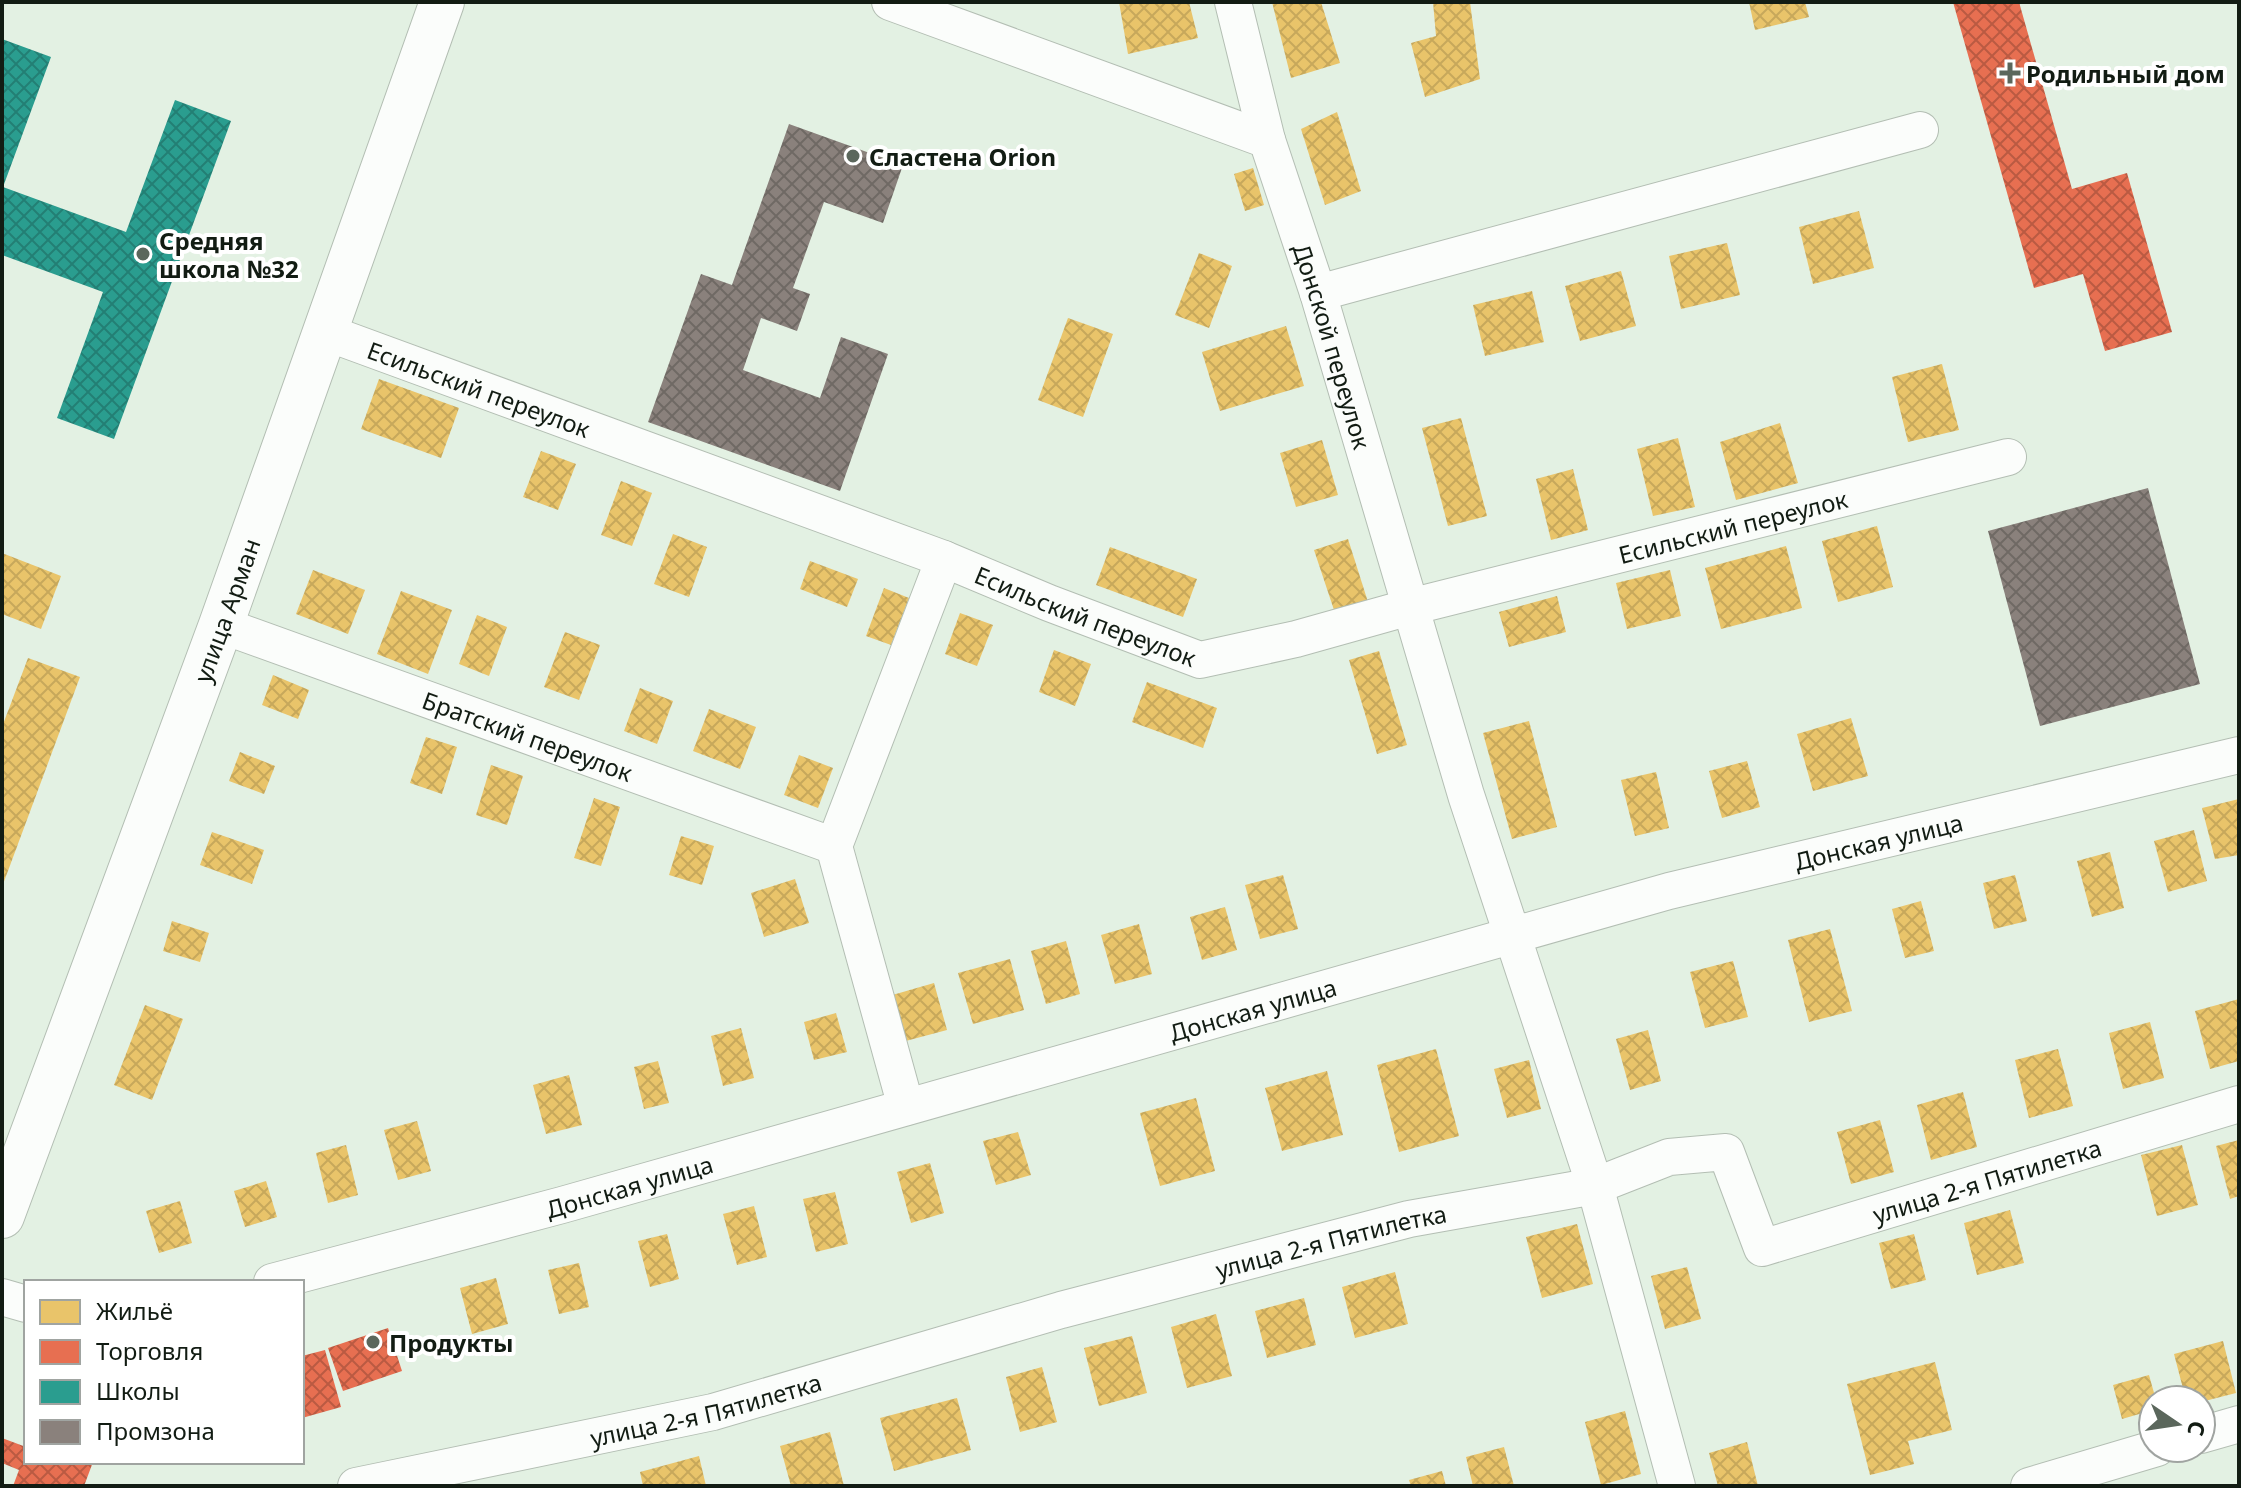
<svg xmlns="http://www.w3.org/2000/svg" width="2241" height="1488" viewBox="0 0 2241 1488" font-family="'Noto Sans',sans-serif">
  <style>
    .homes { fill: url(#homes-cross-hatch) }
    .shops { fill: url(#shops-cross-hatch) }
    .schools { fill: url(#schools-cross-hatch) }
    .industry { fill: url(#industry-cross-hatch) }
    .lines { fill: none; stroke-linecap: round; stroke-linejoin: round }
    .street-casing { stroke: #b3beb3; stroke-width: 38 }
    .secondary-casing { stroke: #b3beb3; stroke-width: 46 }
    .street { stroke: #fbfdfb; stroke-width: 36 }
    .secondary { stroke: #fbfdfb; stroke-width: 44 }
    .poi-dot { fill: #5b675c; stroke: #fff; stroke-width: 3 }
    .labels { text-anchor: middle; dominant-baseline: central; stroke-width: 8; stroke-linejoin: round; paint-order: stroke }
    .poi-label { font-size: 24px; font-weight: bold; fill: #121c13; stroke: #fff; text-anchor: start }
    .street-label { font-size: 24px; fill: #121c13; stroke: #fff }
  </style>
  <defs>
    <pattern id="homes-cross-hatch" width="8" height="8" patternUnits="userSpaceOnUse" patternTransform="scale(2)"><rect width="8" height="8" fill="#e9c46a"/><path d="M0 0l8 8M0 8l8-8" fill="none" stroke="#c7a85b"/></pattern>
    <pattern id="shops-cross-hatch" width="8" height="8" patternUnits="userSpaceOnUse" patternTransform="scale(2)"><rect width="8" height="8" fill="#e76f51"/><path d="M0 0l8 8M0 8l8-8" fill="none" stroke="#ba5a42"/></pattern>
    <pattern id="schools-cross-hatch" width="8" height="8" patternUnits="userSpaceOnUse" patternTransform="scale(2)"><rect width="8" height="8" fill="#2a9d8f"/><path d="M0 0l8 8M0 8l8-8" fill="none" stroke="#237f74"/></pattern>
    <pattern id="industry-cross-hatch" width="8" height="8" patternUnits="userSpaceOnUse" patternTransform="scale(2)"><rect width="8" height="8" fill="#8a817c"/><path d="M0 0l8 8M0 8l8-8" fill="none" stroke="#6f6964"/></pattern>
  </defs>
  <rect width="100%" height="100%" fill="#e3f1e3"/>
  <g class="homes">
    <path d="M1119 2H1189L1198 38 1128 54Z"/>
    <path d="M1272 2H1321L1340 63 1291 78Z"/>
    <path d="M1433 2H1470L1480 79 1425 97 1411 43 1436 36Z"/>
    <path d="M1749 2H1805L1809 17 1755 30Z"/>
    <path d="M1337 112 1361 191 1325 205 1301 129Z"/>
    <path d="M1253 168 1264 205 1245 211 1234 174Z"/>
    <path d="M1859 211 1874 268 1813 284 1799 227Z"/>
    <path d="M1727 243 1740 295 1681 309 1669 256Z"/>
    <path d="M1199 253 1232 266 1209 328 1175 315Z"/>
    <path d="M1621 271 1636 326 1580 341 1565 286Z"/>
    <path d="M1532 291 1544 342 1485 356 1473 305Z"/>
    <path d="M1068 318 1113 334 1083 417 1038 400Z"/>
    <path d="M1286 326 1304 386 1220 411 1202 352Z"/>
    <path d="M1942 364 1959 430 1908 442 1892 377Z"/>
    <path d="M379 379 459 408 441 458 361 429Z"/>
    <path d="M1461 418 1487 516 1448 526 1422 428Z"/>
    <path d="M1780 423 1798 483 1736 500 1720 442Z"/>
    <path d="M1678 438 1695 507 1653 516 1637 449Z"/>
    <path d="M1322 440 1338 495 1296 507 1280 453Z"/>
    <path d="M541 451 576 464 558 510 523 497Z"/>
    <path d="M1573 469 1588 530 1551 540 1536 479Z"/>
    <path d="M621 481 652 493 632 546 601 535Z"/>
    <path d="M1877 526 1893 587 1838 602 1822 541Z"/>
    <path d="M673 534 707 547 689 597 654 584Z"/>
    <path d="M1348 539 1368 602 1335 613 1314 550Z"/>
    <path d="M1786 546 1802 608 1721 629 1705 568Z"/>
    <path d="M1110 547 1197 579 1183 617 1096 585Z"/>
    <path d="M2 553 61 576 41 629 2 614Z"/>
    <path d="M810 561 858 579 847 607 800 589Z"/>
    <path d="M313 570 365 590 348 634 296 614Z"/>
    <path d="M1670 570 1681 616 1627 629 1616 583Z"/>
    <path d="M884 588 909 598 891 645 866 636Z"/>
    <path d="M401 591 452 610 428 674 377 654Z"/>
    <path d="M1557 596 1566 632 1509 647 1499 612Z"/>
    <path d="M960 613 993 625 977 666 945 654Z"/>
    <path d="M477 615 507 627 489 676 459 664Z"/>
    <path d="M565 632 600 645 579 700 544 687Z"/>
    <path d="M1054 650 1091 664 1075 706 1039 692Z"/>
    <path d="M1379 651 1407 745 1377 754 1349 660Z"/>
    <path d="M28 658 80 677 2 887V727Z"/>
    <path d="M273 675 309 690 298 719 262 705Z"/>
    <path d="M1147 682 1217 708 1203 748 1132 722Z"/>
    <path d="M640 688 673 701 657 744 624 731Z"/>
    <path d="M709 709 756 727 740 769 693 751Z"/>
    <path d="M1851 718 1868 776 1813 791 1797 734Z"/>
    <path d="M1529 721 1557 827 1512 839 1483 733Z"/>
    <path d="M426 737 457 747 442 794 410 783Z"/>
    <path d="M240 752 275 766 264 794 229 781Z"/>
    <path d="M799 755 833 768 818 808 784 795Z"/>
    <path d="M1747 761 1760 807 1722 818 1709 771Z"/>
    <path d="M491 765 523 776 507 825 476 815Z"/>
    <path d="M1656 772 1669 828 1635 836 1621 780Z"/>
    <path d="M594 798 620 807 601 866 574 858Z"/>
    <path d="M2239 799V855L2215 859 2202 808Z"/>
    <path d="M2194 830 2207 881 2168 892 2154 841Z"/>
    <path d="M212 832 264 850 252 884 200 865Z"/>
    <path d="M681 836 714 846 702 885 669 875Z"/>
    <path d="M2110 852 2124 908 2092 917 2077 861Z"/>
    <path d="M1283 875 1298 929 1260 939 1245 885Z"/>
    <path d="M2015 875 2027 921 1994 929 1983 883Z"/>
    <path d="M795 879 809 923 764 937 751 893Z"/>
    <path d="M1921 901 1934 951 1905 958 1892 909Z"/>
    <path d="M1225 907 1237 950 1202 960 1190 917Z"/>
    <path d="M172 921 209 933 200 962 163 951Z"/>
    <path d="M1139 924 1152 974 1115 984 1101 935Z"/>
    <path d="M1830 929 1852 1011 1809 1022 1788 940Z"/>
    <path d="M1066 941 1080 994 1046 1004 1031 951Z"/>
    <path d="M1010 959 1024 1010 973 1024 958 973Z"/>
    <path d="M1733 961 1748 1017 1705 1028 1690 972Z"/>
    <path d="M934 983 947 1030 902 1042 889 996Z"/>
    <path d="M2239 999V1061L2210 1069 2195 1011Z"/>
    <path d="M145 1005 183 1019 152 1100 114 1085Z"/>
    <path d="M836 1013 847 1052 814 1060 804 1022Z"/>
    <path d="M2150 1022 2164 1078 2123 1089 2109 1033Z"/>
    <path d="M741 1028 754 1078 723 1086 711 1036Z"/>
    <path d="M1648 1030 1661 1081 1630 1090 1616 1039Z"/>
    <path d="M1436 1049 1459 1136 1399 1152 1377 1065Z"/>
    <path d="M2058 1049 2073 1106 2029 1118 2015 1060Z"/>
    <path d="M1529 1060 1541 1109 1507 1118 1494 1069Z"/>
    <path d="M658 1061 669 1103 644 1109 634 1067Z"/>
    <path d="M1327 1071 1343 1135 1282 1151 1265 1088Z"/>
    <path d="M569 1075 582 1125 546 1134 533 1085Z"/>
    <path d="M1963 1092 1977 1147 1931 1160 1917 1105Z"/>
    <path d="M1196 1098 1215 1171 1160 1186 1140 1113Z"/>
    <path d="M1880 1120 1894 1172 1851 1184 1837 1132Z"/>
    <path d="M417 1121 431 1171 398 1180 384 1130Z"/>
    <path d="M1018 1132 1031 1175 996 1185 983 1141Z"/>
    <path d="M2239 1140V1196L2230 1199 2216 1146Z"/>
    <path d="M346 1145 358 1195 328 1203 316 1153Z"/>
    <path d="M2182 1145 2198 1205 2157 1216 2141 1155Z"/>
    <path d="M930 1163 944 1213 911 1223 897 1172Z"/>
    <path d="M266 1181 277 1217 245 1227 234 1191Z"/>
    <path d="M835 1192 848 1244 816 1252 803 1199Z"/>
    <path d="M180 1201 192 1243 159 1253 146 1211Z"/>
    <path d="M754 1206 767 1257 737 1265 723 1214Z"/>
    <path d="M2010 1210 2024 1263 1977 1275 1964 1223Z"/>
    <path d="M1577 1224 1593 1284 1542 1298 1526 1237Z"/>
    <path d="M667 1234 679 1279 650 1287 638 1241Z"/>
    <path d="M1914 1234 1926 1280 1891 1289 1879 1243Z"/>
    <path d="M579 1263 589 1307 559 1314 548 1270Z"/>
    <path d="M1687 1267 1701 1319 1665 1329 1651 1276Z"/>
    <path d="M1395 1272 1408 1324 1355 1338 1342 1287Z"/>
    <path d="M496 1278 508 1324 472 1334 460 1288Z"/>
    <path d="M1304 1298 1316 1345 1267 1358 1255 1311Z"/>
    <path d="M1216 1314 1232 1376 1187 1388 1171 1327Z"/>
    <path d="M1132 1336 1147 1393 1099 1406 1084 1348Z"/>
    <path d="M2223 1341 2236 1393 2201 1402V1400H2186L2174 1354Z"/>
    <path d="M1935 1362 1952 1430 1908 1441 1914 1464 1870 1475 1847 1384Z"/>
    <path d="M1042 1367 1057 1422 1020 1432 1006 1377Z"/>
    <path d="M2149 1375 2156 1400H2153V1410L2122 1419 2113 1385Z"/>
    <path d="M957 1398 971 1450 894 1471 880 1418Z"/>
    <path d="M1625 1411 1641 1474 1601 1485 1585 1422Z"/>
    <path d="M830 1432 844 1486H791L780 1446Z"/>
    <path d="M1747 1442 1758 1486H1718L1709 1453Z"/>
    <path d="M1504 1447 1514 1486H1473L1466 1457Z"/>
    <path d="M699 1456 706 1486H643L640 1472Z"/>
    <path d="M1442 1471 1446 1486H1411L1409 1480Z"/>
  </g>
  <g class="shops">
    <path d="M1953 2H2019L2072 189 2127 173 2172 332 2105 351 2083 274 2034 288Z"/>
    <path d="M388 1328 402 1371 343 1391 328 1348Z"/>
    <path d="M325 1350 341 1407 302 1418V1356Z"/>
    <path d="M2 1438 26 1447V1462H93L84 1486H13L19 1470 2 1463Z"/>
  </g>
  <path class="schools" d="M2 39 51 57 3 187 126 232 175 100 231 121 114 439 57 418 103 292 2 255Z"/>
  <g class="industry">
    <path d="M789 124 903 165 883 223 824 202 793 288 810 294 797 331 761 318 743 370 820 398 841 337 888 354 840 491 648 422 701 274 732 285Z"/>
    <path d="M2148 488 2200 684 2040 726 1988 531Z"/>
  </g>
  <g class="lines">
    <g class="street-casing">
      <g id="street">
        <path id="s1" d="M890 2 1267 140 1318 293 1466 795 1595 1186 1677 1486"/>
        <path d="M1233 2 1267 140"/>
        <path d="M1318 293 1920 130"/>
        <path id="s2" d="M325 332 944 559 1049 603 1200 660 1296 639 1410 607 2008 457"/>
        <path id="s3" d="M221 625 834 846 944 559"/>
        <path d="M834 846 906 1107"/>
        <path id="s4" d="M272 1282 562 1205 1669 891 2239 755"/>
        <path d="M2 1297 26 1304"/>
        <path d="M2201 1435 2239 1424"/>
        <path id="s5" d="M356 1486 713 1412 1061 1310 1409 1219 1595 1186 1669 1157 1726 1152 1762 1248 2239 1104"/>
        <path d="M2029 1486 2157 1448"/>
      </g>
    </g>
    <g class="secondary-casing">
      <g id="secondary">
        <path id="s6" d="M2 1216 221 625 442 2"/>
      </g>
    </g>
    <use href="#street" class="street"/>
    <use href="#secondary" class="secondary"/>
  </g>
  <g class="poi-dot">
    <path d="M2006 61h8v8h8v8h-8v8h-8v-8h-8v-8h8z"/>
    <circle cx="853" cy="156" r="8"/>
    <circle cx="143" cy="254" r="8"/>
    <circle cx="373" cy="1342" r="8"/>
  </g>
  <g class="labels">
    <g class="poi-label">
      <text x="2026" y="73">Родильный дом</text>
      <text x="869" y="156">Сластена Orion</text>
      <text x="159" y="240">Средняя<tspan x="159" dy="28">школа №32</tspan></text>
      <text x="389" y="1342">Продукты</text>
    </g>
    <g class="street-label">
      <text stroke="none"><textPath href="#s1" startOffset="618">Донской переулок</textPath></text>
      <text stroke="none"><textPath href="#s2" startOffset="164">Есильский переулок</textPath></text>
      <text stroke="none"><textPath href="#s2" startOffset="1484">Есильский переулок</textPath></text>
      <text stroke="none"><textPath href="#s6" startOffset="646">улица Арман</textPath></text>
      <text stroke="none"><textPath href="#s2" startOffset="812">Есильский переулок</textPath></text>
      <text stroke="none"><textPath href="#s3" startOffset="326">Братский переулок</textPath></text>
      <text stroke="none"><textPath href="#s4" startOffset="1666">Донская улица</textPath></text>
      <text stroke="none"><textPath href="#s4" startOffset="1018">Донская улица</textPath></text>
      <text stroke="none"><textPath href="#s5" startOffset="1750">улица 2-я Пятилетка</textPath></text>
      <text stroke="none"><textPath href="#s4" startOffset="370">Донская улица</textPath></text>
      <text stroke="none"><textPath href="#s5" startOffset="1006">улица 2-я Пятилетка</textPath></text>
      <text stroke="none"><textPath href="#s5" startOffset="358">улица 2-я Пятилетка</textPath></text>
    </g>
  </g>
  <rect width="2241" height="1488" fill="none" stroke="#121c13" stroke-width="8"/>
  <rect x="24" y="1280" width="280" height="184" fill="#ffffff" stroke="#a0a4a1" stroke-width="2"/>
  <rect x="40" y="1300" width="40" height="24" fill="#e9c46a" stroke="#a0a4a1" stroke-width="2"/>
  <text x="96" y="1320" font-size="24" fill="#121c13">Жильё</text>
  <rect x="40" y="1340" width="40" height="24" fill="#e76f51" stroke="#a0a4a1" stroke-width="2"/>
  <text x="96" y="1360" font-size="24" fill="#121c13">Торговля</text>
  <rect x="40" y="1380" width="40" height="24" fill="#2a9d8f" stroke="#a0a4a1" stroke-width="2"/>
  <text x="96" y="1400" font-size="24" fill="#121c13">Школы</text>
  <rect x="40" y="1420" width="40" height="24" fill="#8a817c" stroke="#a0a4a1" stroke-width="2"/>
  <text x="96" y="1440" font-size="24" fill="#121c13">Промзона</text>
  <g transform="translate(2177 1424) rotate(103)"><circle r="38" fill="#ffffff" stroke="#a0a4a1" stroke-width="2"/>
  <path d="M0-6L14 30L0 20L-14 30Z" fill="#5b675c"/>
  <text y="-12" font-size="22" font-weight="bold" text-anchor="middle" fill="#121c13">С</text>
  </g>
</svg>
